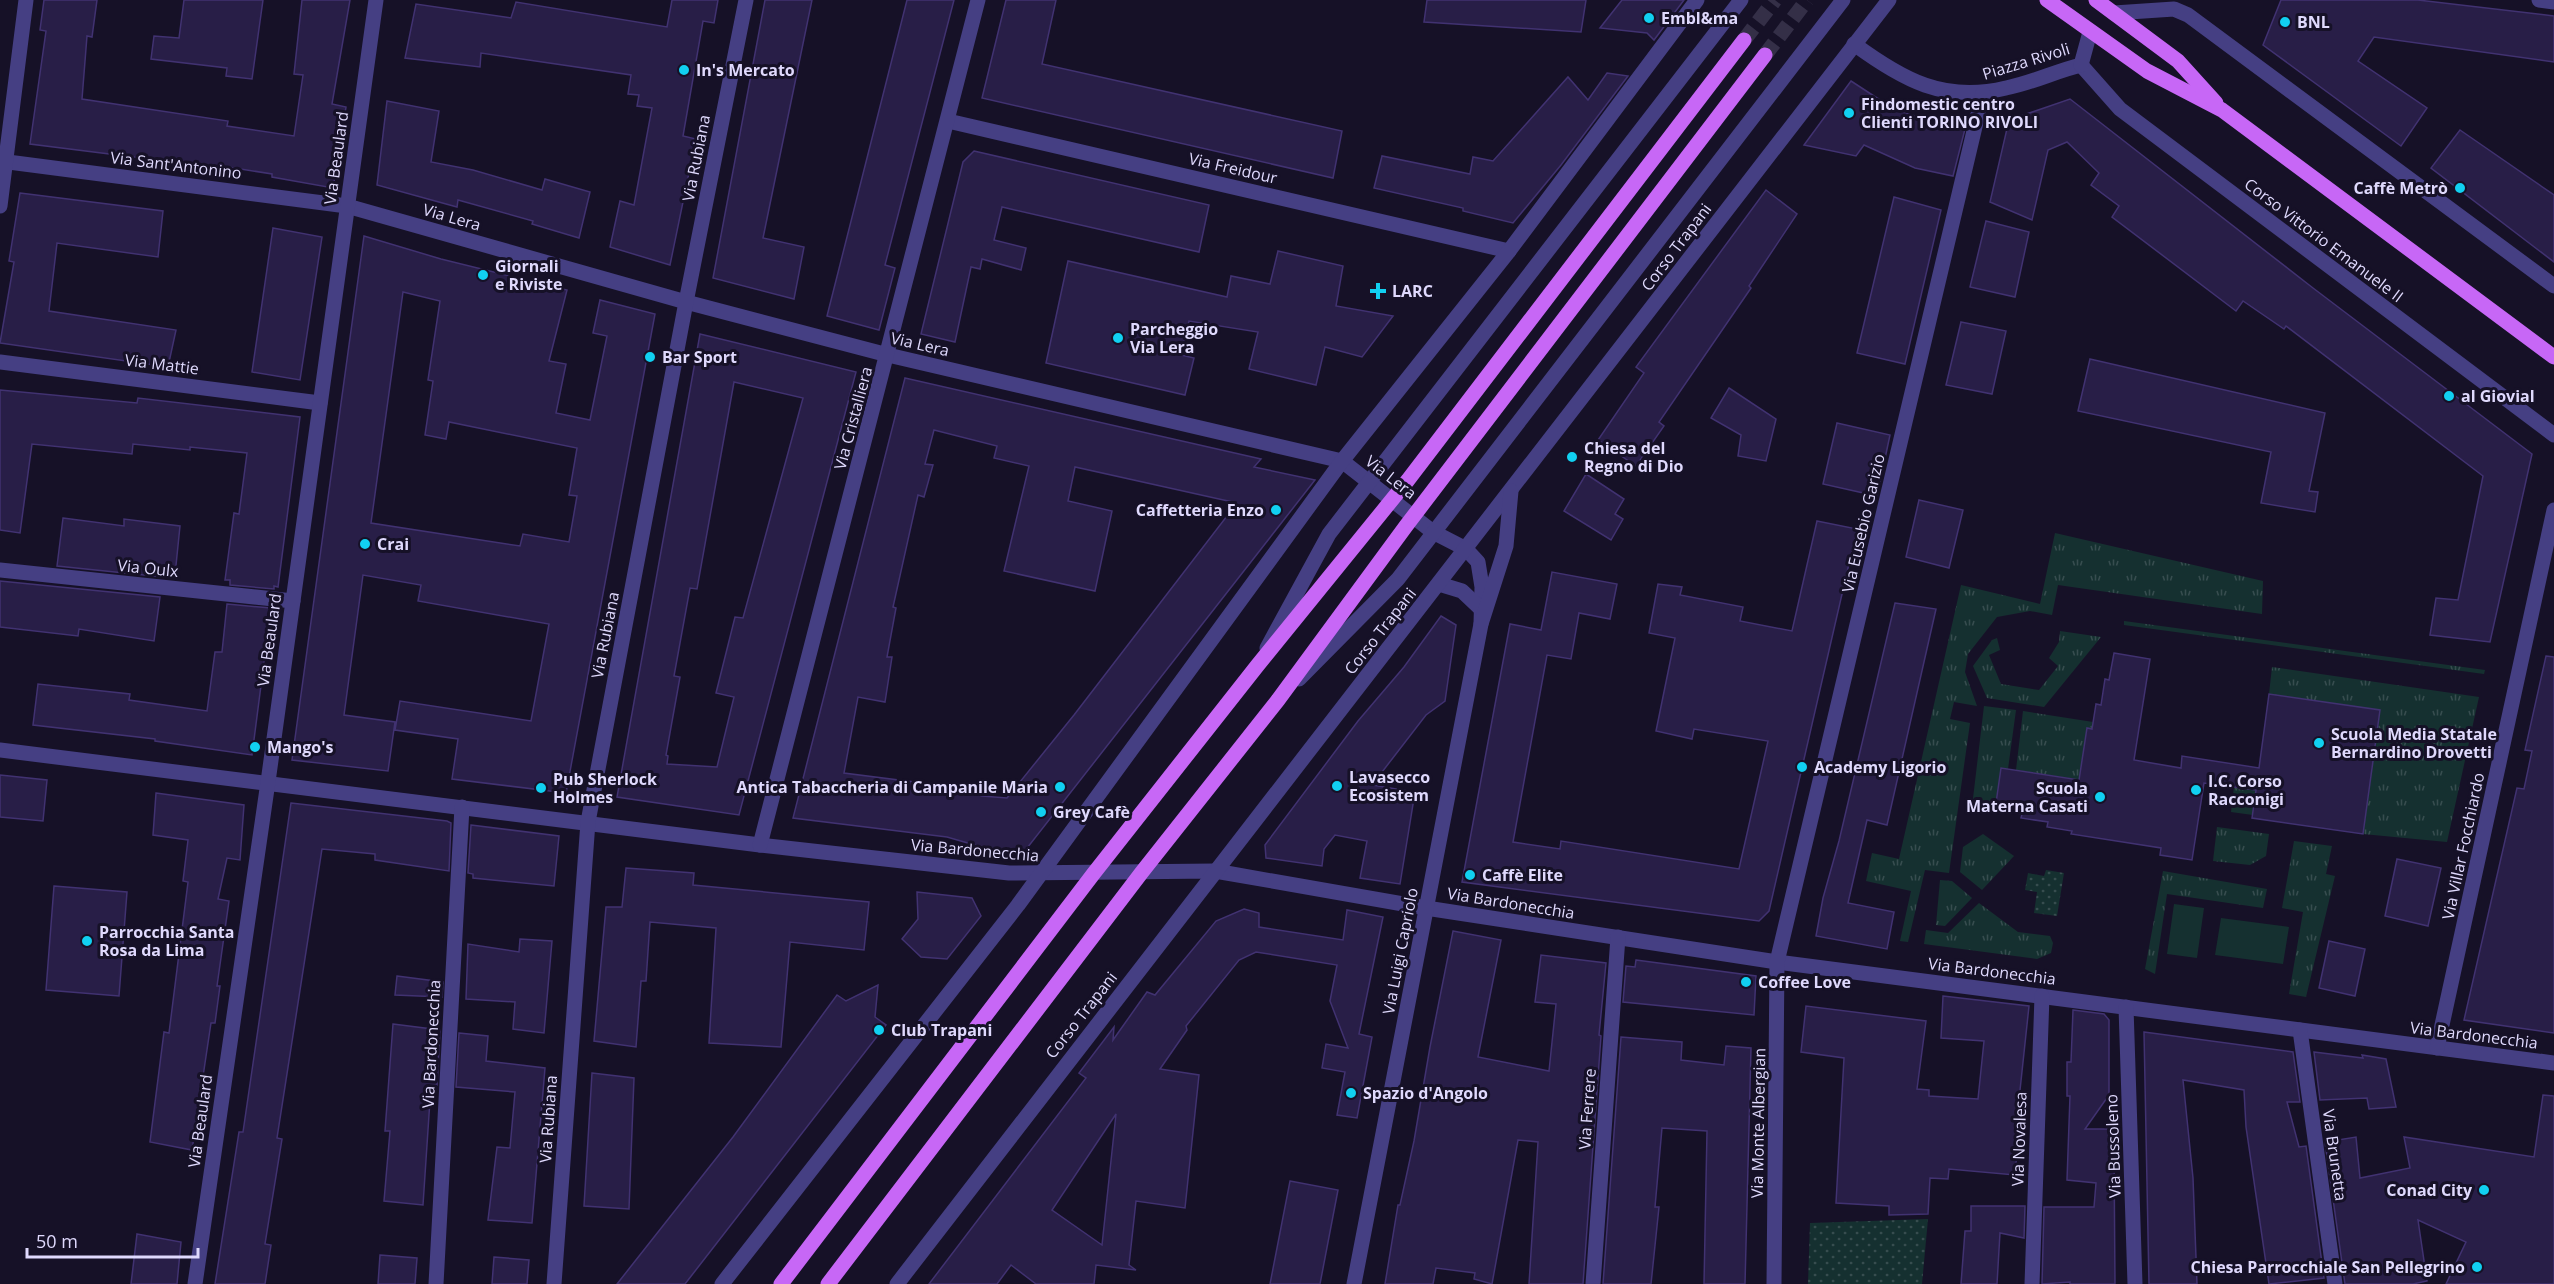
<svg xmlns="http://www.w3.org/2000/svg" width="2554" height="1284" viewBox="0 0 2554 1284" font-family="'Open Sans',sans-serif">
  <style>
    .grass { fill: url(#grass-tufts) }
    .park { fill: url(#park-dots) }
    .pitch { fill: #153030 }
    .building { fill: #281e47; stroke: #413271; stroke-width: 1.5; fill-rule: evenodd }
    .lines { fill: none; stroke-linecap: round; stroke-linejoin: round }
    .major-tunnel { stroke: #342f47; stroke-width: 15; stroke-dasharray: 15 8; stroke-linecap: butt }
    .minor { stroke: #453f83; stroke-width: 15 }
    .major { stroke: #c767f6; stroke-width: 15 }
    .poi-dot { fill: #11d0f1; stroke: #161127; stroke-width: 2 }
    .labels { text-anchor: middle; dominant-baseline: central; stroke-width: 6; stroke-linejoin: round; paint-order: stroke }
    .poi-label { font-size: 16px; font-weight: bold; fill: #dfd9fd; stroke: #161127; text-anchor: start }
    .street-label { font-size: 16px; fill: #dfd9fd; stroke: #161127 }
  </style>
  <defs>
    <pattern id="grass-tufts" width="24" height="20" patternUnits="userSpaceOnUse" patternTransform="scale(1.5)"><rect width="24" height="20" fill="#153030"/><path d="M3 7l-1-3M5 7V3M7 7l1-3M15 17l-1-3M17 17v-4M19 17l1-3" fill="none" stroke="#374d4f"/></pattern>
    <pattern id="park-dots" width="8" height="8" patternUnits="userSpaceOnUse" patternTransform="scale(1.5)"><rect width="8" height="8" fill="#153030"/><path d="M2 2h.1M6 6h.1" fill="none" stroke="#374d4f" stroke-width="1.8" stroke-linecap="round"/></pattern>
  </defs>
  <rect width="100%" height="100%" fill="#161127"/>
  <g class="grass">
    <path d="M2055 533 2263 581 2262 614 2058 585 2052 615 2030 611 1997 617 1968 654 1965 672 1977 706 1954 702 1950 719 1970 723 1949 873 1925 870 1908 942 1900 941 1911 891 1866 881 1872 853 1899 859 1961 585 2040 604Z"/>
    <path d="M2124 621 2485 670 2484 674 2124 625Z"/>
    <path d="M2060 631 2101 637 2044 707 1987 698 1973 666 1992 640 1997 638 2000 650 1989 655 2001 684 2039 690 2058 666 2049 658 2059 642Z"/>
    <path d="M2272 667 2479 697 2447 842 2363 834 2380 710 2269 694Z"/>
    <path d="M1984 706 2016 710 2008 769 2001 768 1995 810 1972 807Z"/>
    <path d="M2023 711 2093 722 2092 729H2087L2083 751 2089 781 2016 770Z"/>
    <path d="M2234 787 2256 790 2253 815 2231 812Z"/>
    <path d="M2217 827 2269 834 2266 856 2250 865 2213 861Z"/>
    <path d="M1983 834 2014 856 1982 890 1960 872 1963 847Z"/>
    <path d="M2294 841 2332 846 2326 874 2335 876 2306 997 2289 994 2303 912 2282 908Z"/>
    <path d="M2163 871 2267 889 2263 908 2167 894 2155 974 2145 969Z"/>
    <path d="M1940 880 1952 881 1972 898 1945 926 1936 925Z"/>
    <path d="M1979 903 2018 932 2050 936 2053 943 2051 953 2037 959 1924 944 1926 930 1948 933Z"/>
  </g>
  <g class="park">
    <path d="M2046 870 2064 873 2057 916 2034 913 2037 892 2025 890 2028 873 2044 876Z"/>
    <path d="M1928 1219 1922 1284H1808L1810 1223Z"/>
  </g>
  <g class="pitch">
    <path d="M2174 904 2204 908 2197 958 2167 954Z"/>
    <path d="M2221 918 2289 927 2283 964 2215 955Z"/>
  </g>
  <g class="building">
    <path d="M44 0H97L92 37 87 36 82 99 228 121 227 126 294 136 303 75 294 74 302 0H350L332 104 346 107 333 188 272 177V174L222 166 221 168 30 144 46 31 40 30Z"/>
    <path d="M184 0H263L252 79 226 76 227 68 151 59 154 36 179 38Z"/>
    <path d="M672 0H718L714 23 703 21 683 136 696 139 670 265 610 247 620 201 634 205 652 108 637 106 639 95 628 94 631 75 481 53 480 67 405 58 416 4 511 18 516 2 667 27Z"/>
    <path d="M765 0H812L763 238 804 247 794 299 713 278Z"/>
    <path d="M907 0H954L885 265 895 268 879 330 827 316Z"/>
    <path d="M1006 0H1056L1042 64 1342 131 1333 178 982 98Z"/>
    <path d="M1427 0H1586L1581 32 1424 22Z"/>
    <path d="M1622 0H1684L1654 40 1647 33 1600 28Z"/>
    <path d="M2281 0H2418L2554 16V62L2374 37 2358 61 2427 108 2401 146 2263 45Z"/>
    <path d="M1607 73 1628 76 1561 165 1513 223 1463 211V208L1374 188 1382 156 1470 174 1473 157 1493 161 1568 77 1588 100Z"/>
    <path d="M1851 81 1877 98 1907 113 1934 123 1965 129 1953 176 1915 168 1864 145 1856 156 1804 145Z"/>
    <path d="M2070 99 2313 288 2532 454 2490 642 2430 635 2436 598 2458 600 2483 476 2286 326 2284 329 2243 301 2236 311 2112 217 2119 206 2091 185 2099 173 2067 142 2048 150 2032 220 1990 202 2009 120Z"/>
    <path d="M387 101 439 111 431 162 473 170 542 190 545 179 590 192 579 238 532 224 533 221 458 200 457 207 377 185Z"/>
    <path d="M2460 130 2554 195V262L2431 168Z"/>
    <path d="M974 151 1209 205 1199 252 1002 207 994 240 1026 248 1021 270 982 259 980 269 971 267 955 342 921 334 963 162Z"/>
    <path d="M1766 190 1797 214 1749 286 1751 288 1659 422 1664 426 1636 466 1598 440 1644 373 1636 367Z"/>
    <path d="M20 193 163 211 158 257 57 243 49 311 176 330 168 367 0 343 14 262 9 261Z"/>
    <path d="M1894 197 1941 210 1905 364 1857 353Z"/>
    <path d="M1986 221 2029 232 2015 297 1970 287Z"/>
    <path d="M273 228 322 237 300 380 252 372Z"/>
    <path d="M364 236 441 259 567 290 549 361 566 364 556 413 590 420 607 336 593 333 600 300 655 314 566 793 452 779 458 739 395 730 400 701 531 721 549 624 418 601 421 585 363 575 344 715 395 722 388 771 292 760ZM403 292 440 301 428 380 433 381 425 435 446 439 449 422 577 448 569 495 577 496 569 542 523 534 520 546 371 523Z"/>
    <path d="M1278 251 1343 266 1336 306 1393 316 1362 357 1325 347 1316 385 1249 369 1258 332 1189 321 1181 355 1194 358 1185 395 1046 363 1068 261 1227 297 1231 276 1270 284Z"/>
    <path d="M1961 322 2006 331 1992 394 1946 385Z"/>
    <path d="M700 334 856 372 739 815 617 797ZM734 382 803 398 743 618 735 617 716 693 734 697 717 767 667 764 668 756 666 755 680 677 674 676 690 588 697 589Z"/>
    <path d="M2090 359 2325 413 2309 491 2318 492 2315 512 2261 503 2271 452 2078 411Z"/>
    <path d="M905 378 1261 459 1254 467 1315 480 1024 852 978 846 947 837 793 818ZM934 430 997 446 994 458 1029 466 1004 571 1095 591 1112 511 1068 501 1075 467 1237 503 1074 715 1007 798 982 796 954 787 844 773 858 697 885 702 892 657H887L896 608 893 607 918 495 924 497 933 465 925 464Z"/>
    <path d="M1729 388 1776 419 1766 461 1738 456 1741 435 1711 418Z"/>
    <path d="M0 390 137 403 138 398 300 417 278 587 274 586V589L230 585V580H225L234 513 239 514 247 453 190 447V450L133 444 132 454 32 444 20 533 0 530Z"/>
    <path d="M1837 423 1890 435 1877 496 1823 484Z"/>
    <path d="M1586 474 1624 499 1615 514 1623 519 1611 540 1564 511Z"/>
    <path d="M1919 500 1963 510 1949 568 1906 557Z"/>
    <path d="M63 518 124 526V519L180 526 175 575 164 573 163 577 57 566Z"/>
    <path d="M1817 521 1857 529 1769 911 1759 921 1462 882 1510 624 1541 630 1552 572 1617 584 1610 619 1579 613 1571 659 1547 655 1513 842 1560 849 1561 841 1739 869 1768 741 1694 729 1692 739 1656 731 1675 638 1649 633 1658 584 1682 587 1680 595 1743 607 1740 621 1792 631Z"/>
    <path d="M0 581 160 597 154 641 79 629 78 636 0 627Z"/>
    <path d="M1895 603 1936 609 1887 825 1867 820 1848 903 1894 912 1887 949 1816 936 1823 898 1839 841Z"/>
    <path d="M227 604 271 608 252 755 155 741V739L33 725 38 684 130 694 129 700 207 711 215 652H222Z"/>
    <path d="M1441 616 1456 625 1445 701 1426 715 1372 785 1415 792 1400 884 1360 878 1367 841 1335 835 1324 849 1322 866 1266 858 1265 845 1358 721 1404 667Z"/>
    <path d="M2114 653 2150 659 2134 760 2181 768 2182 756 2259 768 2269 694 2380 710 2363 834 2252 818 2256 790 2204 783 2192 860 2160 855 2161 848 2071 834 2072 831 2047 827 2048 822 2021 818 2022 814 1995 810 2001 768 2079 780 2087 728 2092 729 2096 704 2101 705 2105 679 2109 680Z"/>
    <path d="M2546 656 2554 657V1033L2464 1020 2517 788 2524 789 2532 751 2525 750Z"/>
    <path d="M0 775 47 780 43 821 0 817Z"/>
    <path d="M156 793 244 805 240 860 227 858 218 899 229 901 217 986H220L215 1023H211L192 1150 150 1142 164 1032 169 1033 188 882 183 881 188 840 153 835Z"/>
    <path d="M291 803 447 821 451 823 449 871 375 860V854L322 849 277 1138 282 1139 265 1244 271 1245 265 1284H215L239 1132H243Z"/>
    <path d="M471 825 559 836 554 886 473 878V874L468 873Z"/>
    <path d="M2397 859 2441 868 2428 926 2385 916Z"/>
    <path d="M626 868 694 873 693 885 869 902 864 950 790 942 781 1047 709 1043 716 928 650 922 646 981H641L636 1047 594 1041 606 907H622Z"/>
    <path d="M54 886 127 892 119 996 46 990Z"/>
    <path d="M917 892 972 898 981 916 947 959 921 957 902 939 918 919Z"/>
    <path d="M1244 909 1259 913V927L1343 940 1347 910 1383 917 1359 1034 1372 1037 1357 1118 1337 1115 1345 1072 1322 1068 1326 1044 1348 1048 1330 1001 1337 965 1256 952 1239 960 1186 1026 1187 1030 1160 1069 1199 1075 1185 1208 1136 1201 1129 1265 1136 1270 1096 1265 1094 1284H1036L1011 1265 997 1284H929L1086 1078 1079 1073 1114 1027 1113 1040 1147 992 1155 995 1216 921ZM1116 1114 1102 1245 1052 1210Z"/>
    <path d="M1453 931 1501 940 1478 1057 1549 1071 1556 1004 1535 1002 1541 955 1606 963 1599 1035 1601 1036 1583 1284H1529L1538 1142 1518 1140 1492 1284 1474 1279 1475 1273 1436 1268 1433 1284H1385L1398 1205H1400L1414 1141 1430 1047Z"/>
    <path d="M520 939 552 941 544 1033 513 1029 515 1002 466 999 468 944 519 952Z"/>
    <path d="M2329 941 2365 949 2355 996 2319 988Z"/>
    <path d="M1636 960 1756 976 1754 1015 1623 1002 1626 966 1635 967Z"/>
    <path d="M397 976 443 982 442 997 395 995Z"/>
    <path d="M878 985 875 1017 886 1025 685 1284H617L733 1137 837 995 846 1001Z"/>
    <path d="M1943 996 2029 1006 2018 1109H2021L2015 1175 1949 1169 1948 1179 1930 1178 1928 1214 1889 1215V1206L1836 1203 1844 1058 1801 1052 1806 1006 1926 1021 1917 1089 1929 1090V1096L1978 1099 1984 1041 1941 1038Z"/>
    <path d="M2073 1010 2104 1014 2109 1020V1095L2085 1129H2110V1151H2114L2115 1284H2070V1282L2042 1284 2044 1207H2094L2096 1183 2067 1180 2070 1096H2067V1062H2071Z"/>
    <path d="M393 1024 440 1030 437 1085H431L423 1205 384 1201 390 1131H385Z"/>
    <path d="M2144 1032 2293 1052 2300 1102H2287L2299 1147 2306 1146 2324 1278 2269 1284 2246 1127 2244 1090 2183 1080 2193 1178 2197 1284H2149Z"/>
    <path d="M459 1033 488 1036 486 1061 545 1068 532 1223 488 1220 497 1147 510 1148 515 1092 456 1087Z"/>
    <path d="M1621 1037 1682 1042 1681 1060 1724 1065 1726 1046 1751 1048 1745 1284H1704L1707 1131 1662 1128 1655 1207H1659L1651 1284H1603Z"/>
    <path d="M2314 1052 2363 1058 2362 1055 2386 1059 2396 1107 2369 1109 2367 1098 2320 1100Z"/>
    <path d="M592 1073 634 1078 629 1209 584 1206Z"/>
    <path d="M2543 1095 2554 1096V1284H2446L2466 1242 2418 1220 2427 1281 2413 1284H2345L2325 1142 2356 1137 2360 1178 2410 1168 2404 1137 2534 1157Z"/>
    <path d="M1290 1181 1338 1190 1320 1284H1270Z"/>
    <path d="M1971 1206H2025L2024 1238 2000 1233 1997 1284H1961L1965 1231H1971Z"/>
    <path d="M137 1234 181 1242 177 1284H131Z"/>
    <path d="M380 1255 417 1258 415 1284H378Z"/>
    <path d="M494 1257 529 1260 527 1284H492Z"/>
  </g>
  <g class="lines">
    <g class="major-tunnel">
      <path d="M1744 40 1775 0"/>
      <path d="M1765 55 1807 0"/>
    </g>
    <g class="minor">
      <path d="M2539 0 2554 2"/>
      <path d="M2114 13 2174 9 2188 15 2554 286"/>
      <path d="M1854 44C1903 80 1944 103 2006 88 2032 83 2056 71 2081 65"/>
      <path d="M2081 65 2120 109 2554 435"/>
      <path d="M2081 65 2090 32"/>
      <path d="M948 121 1509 251"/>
      <path d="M0 161 347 206 686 302 888 355 1342 461 1433 532 1466 549 1478 562 1482 587 1481 624"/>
      <path d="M0 206 26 0"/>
      <path d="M0 362 320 403"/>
      <path d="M0 570 293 601"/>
      <path d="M1439 584 1462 591 1481 609"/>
      <path d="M1267 648 1329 534 1741 0"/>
      <path d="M1299 679 1398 579 1843 0"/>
      <path d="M0 750 760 845 1009 873 1215 871 1426 908 1777 962 2554 1063"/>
      <path d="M760 845 978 0"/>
      <path d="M2126 1007 2135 1284"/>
      <path d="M2300 1030 2335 1284"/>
      <path d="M2437 1048 2554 510"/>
      <path d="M195 1284 268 782 376 0"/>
      <path d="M436 1284 462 807"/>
      <path d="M554 1284 588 822 686 302 746 0"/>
      <path d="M722 1284 1018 905 1342 461 1509 251 1697 0"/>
      <path d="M897 1284 1889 0"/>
      <path d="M1354 1284 1481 624 1506 546 1511 491"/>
      <path d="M1593 1284 1618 937"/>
      <path d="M1774 1284 1777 962 1983 93"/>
      <path d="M2032 1284 2042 996"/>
    </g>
    <g class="major">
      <path d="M2047 0 2147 71 2222 110 2554 357"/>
      <path d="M2096 0 2178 61 2216 103"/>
      <path d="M781 1284 1094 873 1257 666 1408 480 1744 40"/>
      <path d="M828 1284 1142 872 1278 700 1406 526 1765 55"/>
    </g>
  </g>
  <g class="poi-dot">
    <circle cx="1649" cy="18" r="6"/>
    <circle cx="2285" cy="22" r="6"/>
    <circle cx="684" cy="70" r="6"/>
    <circle cx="1849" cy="113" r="6"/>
    <circle cx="2460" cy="188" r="6"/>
    <circle cx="483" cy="275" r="6"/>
    <path d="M1375 282h6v6h6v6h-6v6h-6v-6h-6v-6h6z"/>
    <circle cx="1118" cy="338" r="6"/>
    <circle cx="650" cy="357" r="6"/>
    <circle cx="2449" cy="396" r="6"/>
    <circle cx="1572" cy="457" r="6"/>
    <circle cx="1276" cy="510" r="6"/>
    <circle cx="365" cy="544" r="6"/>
    <circle cx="2319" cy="743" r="6"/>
    <circle cx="255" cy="747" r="6"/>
    <circle cx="1802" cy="767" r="6"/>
    <circle cx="1337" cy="786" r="6"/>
    <circle cx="1060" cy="787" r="6"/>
    <circle cx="541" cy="788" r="6"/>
    <circle cx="2196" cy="790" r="6"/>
    <circle cx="2100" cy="797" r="6"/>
    <circle cx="1041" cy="812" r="6"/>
    <circle cx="1470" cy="875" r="6"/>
    <circle cx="87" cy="941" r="6"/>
    <circle cx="1746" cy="982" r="6"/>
    <circle cx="879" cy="1030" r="6"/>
    <circle cx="1351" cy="1093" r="6"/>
    <circle cx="2484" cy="1190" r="6"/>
    <circle cx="2477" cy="1267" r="6"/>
  </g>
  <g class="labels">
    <g class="poi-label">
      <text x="1661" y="18">Embl&amp;ma</text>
      <text x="2297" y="22">BNL</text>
      <text x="696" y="70">In's Mercato</text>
      <text x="1861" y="104">Findomestic centro<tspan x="1861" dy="18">Clienti TORINO RIVOLI</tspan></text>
      <text x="2448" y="188" text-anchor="end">Caffè Metrò</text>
      <text x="495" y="266">Giornali<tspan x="495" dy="18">e Riviste</tspan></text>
      <text x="1392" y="291">LARC</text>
      <text x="1130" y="329">Parcheggio<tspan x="1130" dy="18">Via Lera</tspan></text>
      <text x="662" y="357">Bar Sport</text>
      <text x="2461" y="396">al Giovial</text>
      <text x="1584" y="448">Chiesa del<tspan x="1584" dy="18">Regno di Dio</tspan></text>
      <text x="1264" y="510" text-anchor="end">Caffetteria Enzo</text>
      <text x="377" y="544">Crai</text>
      <text x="2331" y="734">Scuola Media Statale<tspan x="2331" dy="18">Bernardino Drovetti</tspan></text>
      <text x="267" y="747">Mango's</text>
      <text x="1814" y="767">Academy Ligorio</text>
      <text x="1349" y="777">Lavasecco<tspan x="1349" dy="18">Ecosistem</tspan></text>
      <text x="553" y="779">Pub Sherlock<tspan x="553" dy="18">Holmes</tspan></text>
      <text x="2208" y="781">I.C. Corso<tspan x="2208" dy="18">Racconigi</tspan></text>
      <text x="1048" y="787" text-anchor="end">Antica Tabaccheria di Campanile Maria</text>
      <text x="2088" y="788" text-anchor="end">Scuola<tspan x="2088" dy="18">Materna Casati</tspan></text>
      <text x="1053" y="812">Grey Cafè</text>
      <text x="1482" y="875">Caffè Elite</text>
      <text x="99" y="932">Parrocchia Santa<tspan x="99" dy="18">Rosa da Lima</tspan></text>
      <text x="1758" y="982">Coffee Love</text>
      <text x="891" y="1030">Club Trapani</text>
      <text x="1363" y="1093">Spazio d'Angolo</text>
      <text x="2472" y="1190" text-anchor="end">Conad City</text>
      <text x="2465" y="1267" text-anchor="end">Chiesa Parrocchiale San Pellegrino</text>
    </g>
    <g class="street-label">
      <text transform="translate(2026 61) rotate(-17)">Piazza Rivoli</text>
      <text transform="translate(336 158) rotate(-82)">Via Beaulard</text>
      <text transform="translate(696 158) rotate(-79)">Via Rubiana</text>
      <text transform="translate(176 165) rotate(7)">Via Sant'Antonino</text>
      <text transform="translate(1233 168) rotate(13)">Via Freidour</text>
      <text transform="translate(452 217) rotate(16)">Via Lera</text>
      <text transform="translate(2324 240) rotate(37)">Corso Vittorio Emanuele II</text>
      <text transform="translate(1676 247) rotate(-53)">Corso Trapani</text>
      <text transform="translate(920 344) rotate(13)">Via Lera</text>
      <text transform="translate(162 364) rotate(7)">Via Mattie</text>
      <text transform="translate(853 418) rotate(-75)">Via Cristalliera</text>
      <text transform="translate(1391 477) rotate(38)">Via Lera</text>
      <text transform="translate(1863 523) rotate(-77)">Via Eusebio Garizio</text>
      <text transform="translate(148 568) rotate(6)">Via Oulx</text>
      <text transform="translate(1380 631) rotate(-52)">Corso Trapani</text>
      <text transform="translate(605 635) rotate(-79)">Via Rubiana</text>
      <text transform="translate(269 640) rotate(-82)">Via Beaulard</text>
      <text transform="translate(2463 846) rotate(-78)">Via Villar Focchiardo</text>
      <text transform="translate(975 850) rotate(5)">Via Bardonecchia</text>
      <text transform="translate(1511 903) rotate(9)">Via Bardonecchia</text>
      <text transform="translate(1400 951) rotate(-79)">Via Luigi Capriolo</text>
      <text transform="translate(1992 971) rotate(7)">Via Bardonecchia</text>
      <text transform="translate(1081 1015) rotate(-52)">Corso Trapani</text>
      <text transform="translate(2474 1035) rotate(7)">Via Bardonecchia</text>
      <text transform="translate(431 1044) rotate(-87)">Via Bardonecchia</text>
      <text transform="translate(1587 1109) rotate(-86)">Via Ferrere</text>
      <text transform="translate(548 1119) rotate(-86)">Via Rubiana</text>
      <text transform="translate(200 1121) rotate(-82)">Via Beaulard</text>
      <text transform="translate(1758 1123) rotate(-89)">Via Monte Albergian</text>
      <text transform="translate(2019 1139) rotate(-88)">Via Novalesa</text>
      <text transform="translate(2113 1146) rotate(-92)">Via Bussoleno</text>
      <text transform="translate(2335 1155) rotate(82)">Via Brunetta</text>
    </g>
  </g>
  <path d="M27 1248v9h171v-9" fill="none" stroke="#dfd9fd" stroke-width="3"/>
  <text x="36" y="1248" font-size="18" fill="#dfd9fd" stroke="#161127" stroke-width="4.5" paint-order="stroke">50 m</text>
</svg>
